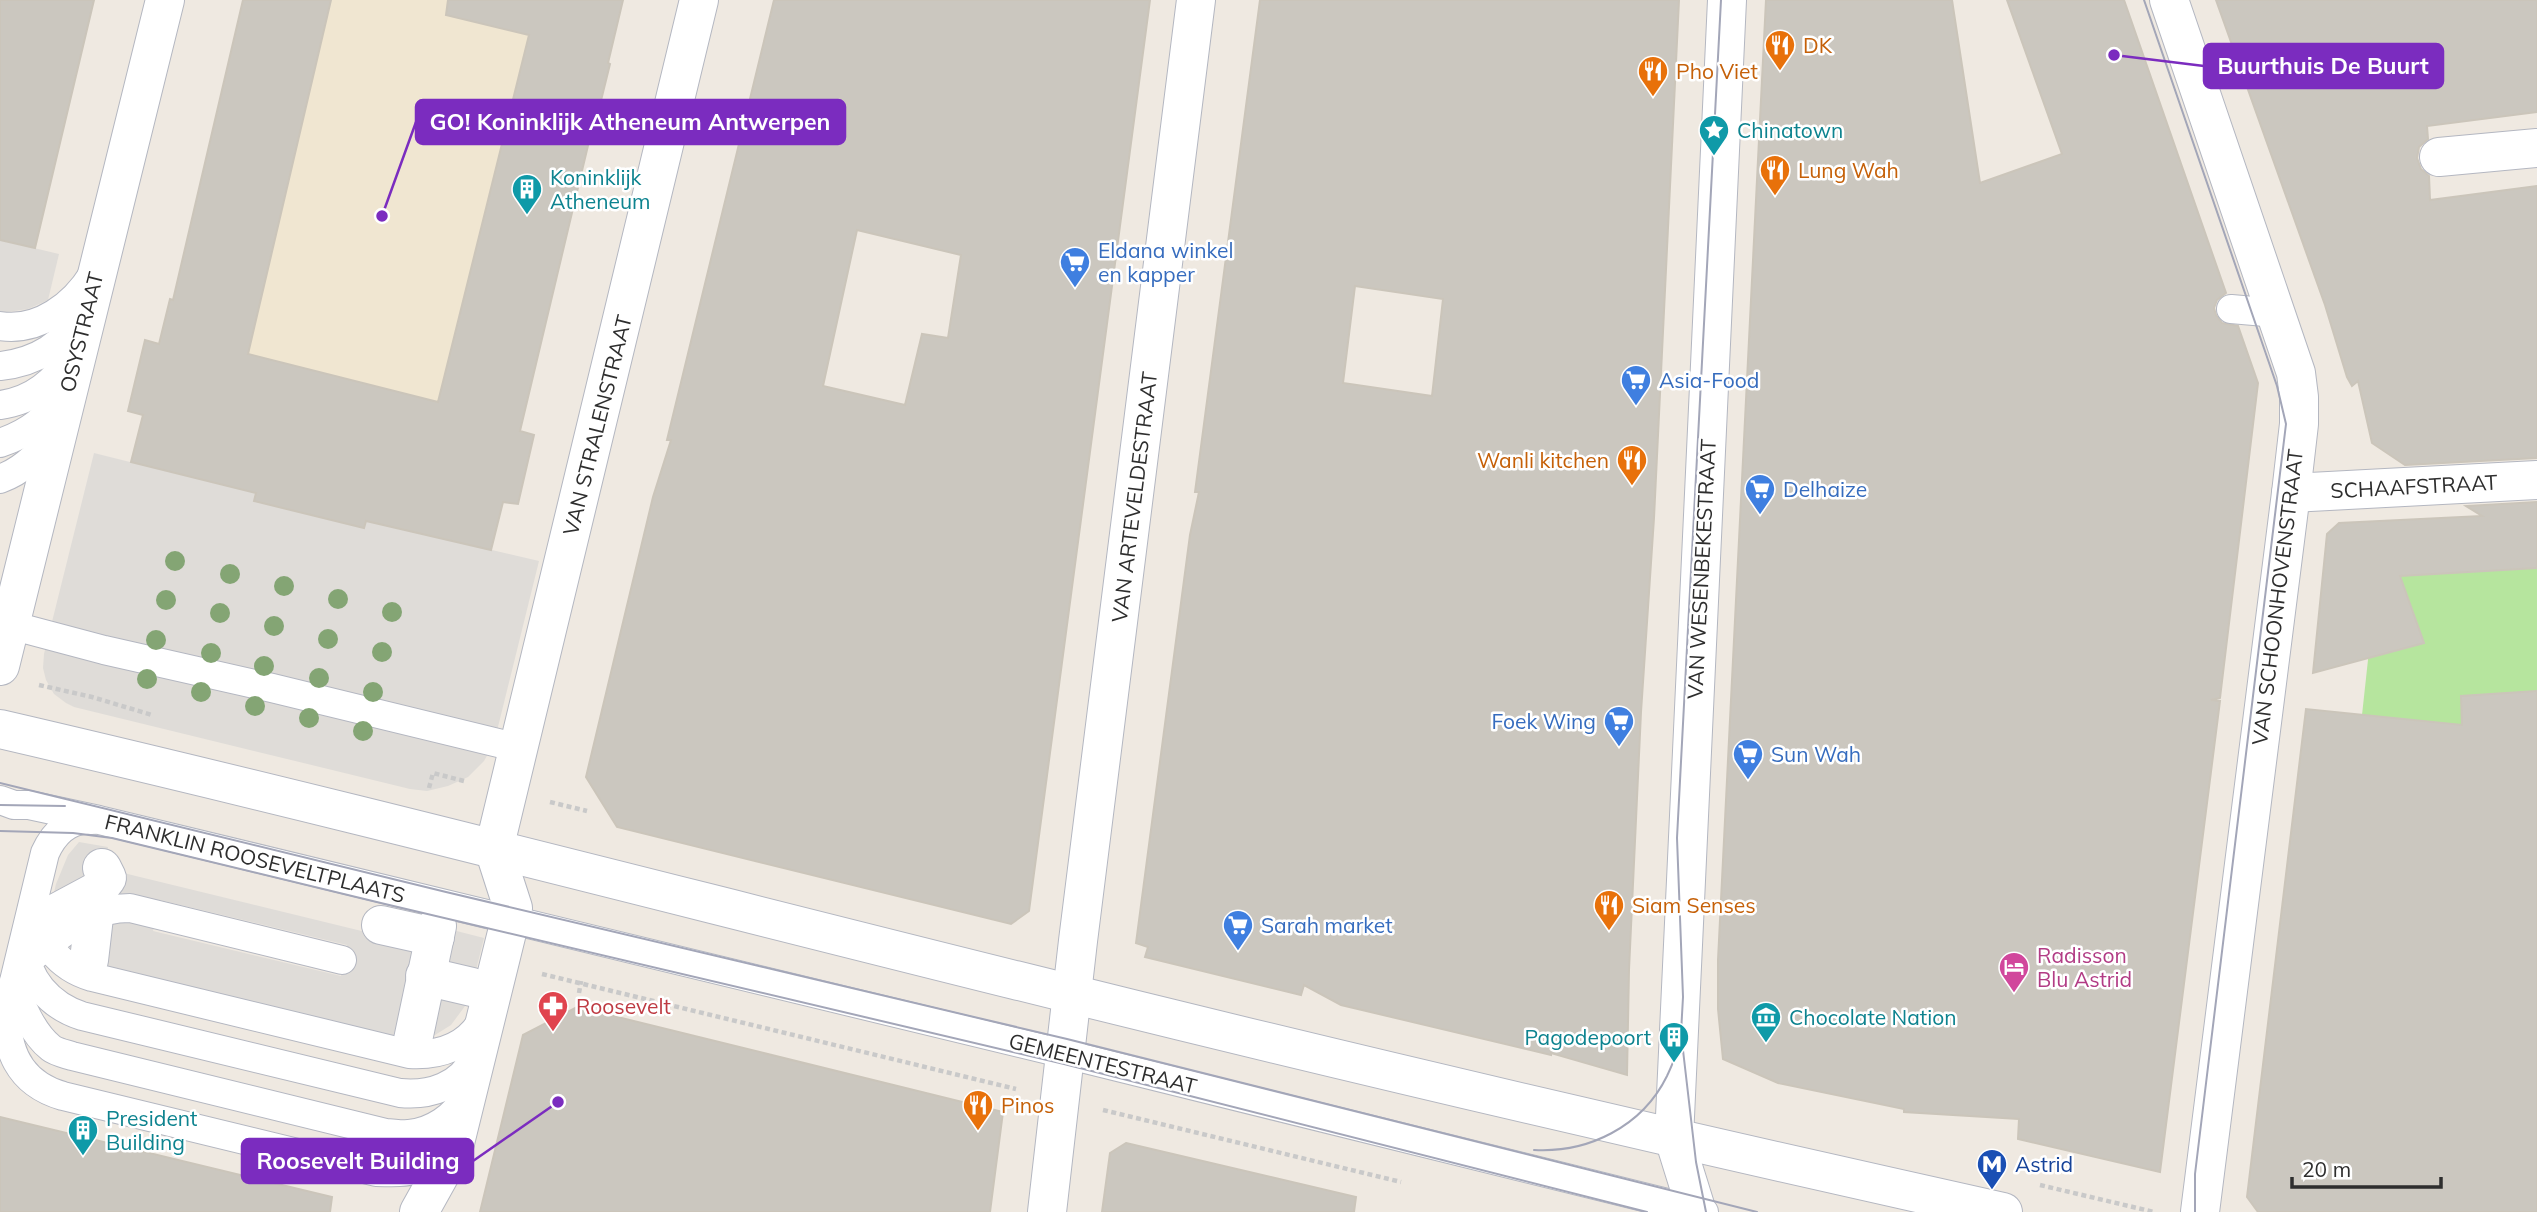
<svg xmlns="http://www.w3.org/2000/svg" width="2537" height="1212" viewBox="0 0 2537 1212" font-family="Mulish,sans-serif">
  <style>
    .education { fill: #f0e6d1 }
    .green { fill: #b6e59e }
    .plaza { fill: #dfdcd8; fill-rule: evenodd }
    .building { fill: #cbc7bf; stroke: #cbc5ba; stroke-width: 2; fill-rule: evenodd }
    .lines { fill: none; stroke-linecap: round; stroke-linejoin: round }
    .service-casing { stroke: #b4b7c1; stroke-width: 30 }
    .pedestrian-casing { stroke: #b4b7c1; stroke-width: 40 }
    .minor-casing { stroke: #b4b7c1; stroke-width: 40 }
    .tertiary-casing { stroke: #b4b7c1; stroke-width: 40 }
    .secondary-casing { stroke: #b4b7c1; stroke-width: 40 }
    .path { stroke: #c9c9c9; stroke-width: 4.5; stroke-dasharray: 5 3.5; stroke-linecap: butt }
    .service { stroke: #fff; stroke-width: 28 }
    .pedestrian { stroke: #fff; stroke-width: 38 }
    .minor { stroke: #fff; stroke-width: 38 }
    .tertiary { stroke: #fff; stroke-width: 38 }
    .secondary { stroke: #fff; stroke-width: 38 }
    .tram { stroke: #a3a6b8; stroke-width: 2 }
    .tree { fill: #84a574 }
    .labels { text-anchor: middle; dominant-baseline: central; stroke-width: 5; stroke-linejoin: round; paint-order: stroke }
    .food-label { font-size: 21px; fill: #c56008; stroke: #fff; text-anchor: start }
    .culture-label { font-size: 21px; fill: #0d838f; stroke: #fff; text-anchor: start }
    .shop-label { font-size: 21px; fill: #366cbe; stroke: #fff; text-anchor: start }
    .street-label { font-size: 21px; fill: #2e2e2e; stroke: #fff }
    .hotel-label { font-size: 21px; fill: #b23c85; stroke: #fff; text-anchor: start }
    .health-label { font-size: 21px; fill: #be3a42; stroke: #fff; text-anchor: start }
    .transit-label { font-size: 21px; fill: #164399; stroke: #fff; text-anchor: start }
    .leader { fill: none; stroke: #7b2cbf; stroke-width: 2.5 }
    .callout-dot { fill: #7b2cbf; stroke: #fff; stroke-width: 2.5 }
    .callout { fill: #7b2cbf; stroke: #7b2cbf; stroke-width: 2.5 }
    .callout-label { font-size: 23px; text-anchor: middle; font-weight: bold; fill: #fff }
  </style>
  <rect width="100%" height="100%" fill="#efe9e1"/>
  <path class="education" d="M243 0H623L608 63 610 64 593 133 591 134 520 431 534 435 518 504 503 502 491 550 431 536 367 516 364 528 254 501 193 473 191 477 131 462 143 415 128 411 145 340 159 343 170 299H173Z"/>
  <path class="green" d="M2537 568V691L2461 696 2462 725 2362 715 2377 577Z"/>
  <g class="plaza">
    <path d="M0 240 59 254 48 300 28 309 0 313Z"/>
    <path d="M94 453 190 477 258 488 255 501 364 528 367 515 432 536 539 561 494 743 484 761 468 777 448 786 427 791 410 789 74 707 66 703 54 694 46 680 43 668 44 654Z"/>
    <path d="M79 842 108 847 103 868 378 935 437 926 484 938 468 1002 451 1025 435 1035 413 1040 104 969 72 946 60 927 54 893 56 884 68 855ZM160 900 347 945 341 976 153 931Z"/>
  </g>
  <g class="building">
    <path d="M0 0H94L35 248 0 240Z"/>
    <path d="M243 0H331L248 354 438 402 529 35 446 15 448 0H623L608 63 610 64 593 133H591L520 431 534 435 518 504 503 502 491 550 366 521 364 528 254 501 256 493 131 462 143 415 128 411 145 340 159 344 170 299 173 300Z"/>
    <path d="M774 0H1150L1029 911 1011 924 617 827 586 777 653 497 671 440H667ZM857 230 961 255 948 338 922 334 905 405 823 386Z"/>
    <path d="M1260 0H1679L1654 518 1641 712 1629 970 1627 1075 1551 1053V1055L1341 1005 1304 985 1301 995 1145 957 1148 947 1136 943 1190 535 1199 492H1195ZM1355 286 1443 299 1432 396 1343 383Z"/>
    <path d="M1766 0H1952L1980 183 2062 154 2007 0H2124L2226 293 2217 300 2214 308 2216 315 2222 323 2238 326 2258 383 2220 698 2211 700 2220 701 2160 1172 2018 1139 2019 1119 1904 1112V1109L1778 1083 1723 1059 1718 1009V960Z"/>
    <path d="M2216 0H2537V112L2427 126 2428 139 2419 147 2417 158 2421 169 2429 176 2430 200 2537 186V458L2405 465 2372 443 2358 381 2352 386 2347 377 2325 305Z"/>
    <path d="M2537 502V568L2400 576 2424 643 2313 673 2327 534 2339 523 2482 516 2466 506Z"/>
    <path d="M2537 691V1212H2258L2247 1197 2306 709 2462 725 2461 696Z"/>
    <path d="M577 1007 1003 1112 990 1212H480L523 1035Z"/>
    <path d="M0 1117 332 1197 330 1212H0Z"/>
    <path d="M1126 1143 1356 1197 1354 1212H1102L1110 1153Z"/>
  </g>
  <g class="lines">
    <g class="service-casing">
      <g id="service">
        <path d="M2231 309 2277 313"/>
        <path d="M0 326C39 332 74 305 93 274"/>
        <path d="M0 366C37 362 64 345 83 313"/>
        <path d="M0 405C33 401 57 380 73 353"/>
        <path d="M0 443C29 433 48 419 64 392"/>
        <path d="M0 479C24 470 41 453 54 432"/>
        <path d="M10 625 104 650 272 688 519 748"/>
        <path d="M0 800 14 805H29L99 820 1065 1054 1704 1212"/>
        <path d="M92 820C69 818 54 833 45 853L8 1006C4 1048 18 1083 63 1096L376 1172C412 1173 425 1173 450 1144"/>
        <path d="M35 907C39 941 58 967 92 977L409 1054C440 1056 469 1046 484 1017"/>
        <path d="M26 943C23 978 51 1006 82 1016L400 1093C429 1096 462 1086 474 1057"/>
        <path d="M35 955C67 931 87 908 130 908L342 960"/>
        <path d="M14 982C19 1003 33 1034 51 1048 56 1052 66 1054 72 1056L386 1133C393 1133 401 1135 409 1134 431 1132 456 1117 465 1096"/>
      </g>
    </g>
    <g class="pedestrian-casing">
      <g id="pedestrian">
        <path d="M56 913 97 891 107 878 102 868"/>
        <path d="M381 925 435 937"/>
        <path d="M89 960 97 891"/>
        <path d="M425 976 472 987"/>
        <path d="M413 1040 437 926"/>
      </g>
    </g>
    <g class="minor-casing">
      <g id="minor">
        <path d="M2169 0 2296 373 2299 397V424L2291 493 2200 1212"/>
        <path d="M2439 157 2537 148"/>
        <path d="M2291 493 2537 480"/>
        <path d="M419 1212 453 1151 513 908 494 849 699 0"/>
        <path d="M1047 1212 1078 941 1196 0"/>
        <path d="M1697 1212 1674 1138 1727 0"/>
      </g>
    </g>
    <g class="tertiary-casing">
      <path id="tertiary" d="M0 666 165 0"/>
    </g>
    <g class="secondary-casing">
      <path id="secondary" d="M0 729C340 808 677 896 1015 980 1343 1062 1673 1139 2003 1212"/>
    </g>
    <g class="path">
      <path d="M39 685 92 697 152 715"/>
      <path d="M429 788 433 773 464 781"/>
      <path d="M550 802 587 811"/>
      <path d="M542 974 1016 1089"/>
      <path d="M579 993 581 981"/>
      <path d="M1103 1110 1401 1182"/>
      <path d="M2040 1185 2154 1212"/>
    </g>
    <use href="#service" class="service"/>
    <use href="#pedestrian" class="pedestrian"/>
    <use href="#minor" class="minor"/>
    <use href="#tertiary" class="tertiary"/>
    <use href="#secondary" class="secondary"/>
    <g class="tram">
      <path d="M2144 0 2277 386 2286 424 2195 1174V1212"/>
      <path d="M0 783 446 892 1067 1039 1757 1212"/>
      <path d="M0 805 65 806"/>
      <path d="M0 831 73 833 112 838 385 904 1064 1064 1647 1212"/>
      <path d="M1534 1150C1588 1153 1642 1127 1667 1076 1672 1065 1678 1053 1678 1041"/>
      <path d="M1706 1212 1696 1162 1681 1033 1683 997 1677 838 1721 0"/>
    </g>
  </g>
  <g class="tree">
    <circle cx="175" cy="561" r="10"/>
    <circle cx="230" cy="574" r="10"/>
    <circle cx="284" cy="586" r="10"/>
    <circle cx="338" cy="599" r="10"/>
    <circle cx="166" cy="600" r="10"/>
    <circle cx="392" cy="612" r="10"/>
    <circle cx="220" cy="613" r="10"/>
    <circle cx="274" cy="626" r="10"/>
    <circle cx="328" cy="639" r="10"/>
    <circle cx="156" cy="640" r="10"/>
    <circle cx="382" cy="652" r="10"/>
    <circle cx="211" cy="653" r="10"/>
    <circle cx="264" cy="666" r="10"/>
    <circle cx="319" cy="678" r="10"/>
    <circle cx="147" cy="679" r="10"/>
    <circle cx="201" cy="692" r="10"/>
    <circle cx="373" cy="692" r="10"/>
    <circle cx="255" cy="706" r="10"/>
    <circle cx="309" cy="718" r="10"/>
    <circle cx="363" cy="731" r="10"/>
  </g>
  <defs>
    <g id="restaurant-pin" transform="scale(1.575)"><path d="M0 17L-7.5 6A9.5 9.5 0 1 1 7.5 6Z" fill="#e8710a" stroke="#fff"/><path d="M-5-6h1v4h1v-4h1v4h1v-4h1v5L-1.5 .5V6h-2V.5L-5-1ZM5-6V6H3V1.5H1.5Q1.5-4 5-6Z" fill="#fff"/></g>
    <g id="sight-pin" transform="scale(1.575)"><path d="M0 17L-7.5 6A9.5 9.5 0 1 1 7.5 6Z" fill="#0f9aa8" stroke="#fff"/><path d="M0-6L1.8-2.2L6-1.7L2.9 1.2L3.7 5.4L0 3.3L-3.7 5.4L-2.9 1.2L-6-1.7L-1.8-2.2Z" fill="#fff"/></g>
    <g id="building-pin" transform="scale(1.575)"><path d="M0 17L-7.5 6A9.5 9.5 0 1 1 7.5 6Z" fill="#0f9aa8" stroke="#fff"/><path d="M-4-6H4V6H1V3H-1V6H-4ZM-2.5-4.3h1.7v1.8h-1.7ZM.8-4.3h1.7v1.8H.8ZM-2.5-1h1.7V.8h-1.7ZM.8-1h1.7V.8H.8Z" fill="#fff"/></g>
    <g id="supermarket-pin" transform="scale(1.575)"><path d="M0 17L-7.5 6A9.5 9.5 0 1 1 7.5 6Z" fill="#3f7fe0" stroke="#fff"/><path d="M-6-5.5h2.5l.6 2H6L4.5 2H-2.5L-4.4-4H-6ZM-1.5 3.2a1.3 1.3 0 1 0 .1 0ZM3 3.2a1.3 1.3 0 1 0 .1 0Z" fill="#fff"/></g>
    <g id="hotel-pin" transform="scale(1.575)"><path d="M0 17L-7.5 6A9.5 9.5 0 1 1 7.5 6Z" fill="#d1479c" stroke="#fff"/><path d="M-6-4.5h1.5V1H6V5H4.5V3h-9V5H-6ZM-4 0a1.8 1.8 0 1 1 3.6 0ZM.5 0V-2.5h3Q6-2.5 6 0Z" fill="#fff"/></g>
    <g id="pharmacy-pin" transform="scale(1.575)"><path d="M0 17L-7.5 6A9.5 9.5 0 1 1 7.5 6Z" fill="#e0444e" stroke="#fff"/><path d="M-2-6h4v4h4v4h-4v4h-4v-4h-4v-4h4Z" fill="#fff"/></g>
    <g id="museum-pin" transform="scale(1.575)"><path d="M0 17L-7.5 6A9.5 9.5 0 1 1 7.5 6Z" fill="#0f9aa8" stroke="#fff"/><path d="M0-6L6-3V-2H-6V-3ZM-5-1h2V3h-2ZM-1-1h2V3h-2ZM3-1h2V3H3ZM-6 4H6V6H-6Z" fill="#fff"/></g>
    <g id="metro-pin" transform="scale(1.575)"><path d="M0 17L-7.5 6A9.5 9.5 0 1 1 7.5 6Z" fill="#1a4fb4" stroke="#fff"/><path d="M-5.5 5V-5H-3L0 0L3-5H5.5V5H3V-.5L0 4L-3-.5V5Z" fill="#fff"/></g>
  </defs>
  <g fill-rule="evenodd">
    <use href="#restaurant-pin" x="1780" y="45"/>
    <use href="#restaurant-pin" x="1653" y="71"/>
    <use href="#sight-pin" x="1714" y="130"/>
    <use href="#restaurant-pin" x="1775" y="170"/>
    <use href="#building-pin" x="527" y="189"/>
    <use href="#supermarket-pin" x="1075" y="262"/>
    <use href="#supermarket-pin" x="1636" y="380"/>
    <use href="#restaurant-pin" x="1632" y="460"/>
    <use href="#supermarket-pin" x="1760" y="489"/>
    <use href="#supermarket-pin" x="1619" y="721"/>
    <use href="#supermarket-pin" x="1748" y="754"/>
    <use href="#restaurant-pin" x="1609" y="905"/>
    <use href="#supermarket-pin" x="1238" y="925"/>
    <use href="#hotel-pin" x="2014" y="967"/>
    <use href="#pharmacy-pin" x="553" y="1006"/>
    <use href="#museum-pin" x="1766" y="1017"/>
    <use href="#building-pin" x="1674" y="1037"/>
    <use href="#restaurant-pin" x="978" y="1105"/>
    <use href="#building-pin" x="83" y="1130"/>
    <use href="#metro-pin" x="1992" y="1164"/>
  </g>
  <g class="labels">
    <g class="food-label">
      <text x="1803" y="45">DK</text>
      <text x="1676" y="71">Pho Viet</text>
      <text x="1798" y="170">Lung Wah</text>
      <text x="1609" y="460" text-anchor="end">Wanli kitchen</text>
      <text x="1632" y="905">Siam Senses</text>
      <text x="1001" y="1105">Pinos</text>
    </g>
    <g class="culture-label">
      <text x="1737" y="130">Chinatown</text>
      <text x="550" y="177">Koninklijk<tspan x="550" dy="24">Atheneum</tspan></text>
      <text x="1789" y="1017">Chocolate Nation</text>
      <text x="1651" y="1037" text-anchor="end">Pagodepoort</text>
      <text x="106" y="1118">President<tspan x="106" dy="24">Building</tspan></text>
    </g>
    <g class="shop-label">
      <text x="1098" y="250">Eldana winkel<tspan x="1098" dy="24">en kapper</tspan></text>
      <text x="1659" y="380">Asia-Food</text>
      <text x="1783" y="489">Delhaize</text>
      <text x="1596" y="721" text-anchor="end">Foek Wing</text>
      <text x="1771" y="754">Sun Wah</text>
      <text x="1261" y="925">Sarah market</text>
    </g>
    <g class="street-label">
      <text transform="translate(81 332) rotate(-76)">OSYSTRAAT</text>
      <text transform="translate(597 425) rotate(-76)">VAN STRALENSTRAAT</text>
      <text transform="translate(2414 486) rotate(-3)">SCHAAFSTRAAT</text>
      <text transform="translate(1134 497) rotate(-83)">VAN ARTEVELDESTRAAT</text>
      <text transform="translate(1701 569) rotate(-87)">VAN WESENBEKESTRAAT</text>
      <text transform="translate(2277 597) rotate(-83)">VAN SCHOONHOVENSTRAAT</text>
      <text transform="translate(255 858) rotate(14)">FRANKLIN ROOSEVELTPLAATS</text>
      <text transform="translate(1103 1063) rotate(14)">GEMEENTESTRAAT</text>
    </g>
    <g class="hotel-label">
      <text x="2037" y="955">Radisson<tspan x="2037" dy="24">Blu Astrid</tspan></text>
    </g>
    <g class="health-label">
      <text x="576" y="1006">Roosevelt</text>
    </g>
    <g class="transit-label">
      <text x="2015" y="1164">Astrid</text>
    </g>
  </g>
  <path class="leader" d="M2114 55L2204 66M382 216L416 122M558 1102L473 1161"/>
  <g class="callout-dot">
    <circle cx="2114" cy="55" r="7"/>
    <circle cx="382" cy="216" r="7"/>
    <circle cx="558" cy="1102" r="7"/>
  </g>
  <g class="callout">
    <rect x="2204" y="44" width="239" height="44" rx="7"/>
    <rect x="416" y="100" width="429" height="44" rx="7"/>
    <rect x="242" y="1139" width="231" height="44" rx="7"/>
  </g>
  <g class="callout-label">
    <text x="2323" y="74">Buurthuis De Buurt</text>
    <text x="630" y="130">GO! Koninklijk Atheneum Antwerpen</text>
    <text x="358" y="1169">Roosevelt Building</text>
  </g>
  <path d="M2292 1177v10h149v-10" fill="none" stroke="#2e2e2e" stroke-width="3.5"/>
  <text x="2302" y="1177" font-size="21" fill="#2e2e2e" stroke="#ffffff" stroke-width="5" paint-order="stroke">20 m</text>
</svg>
